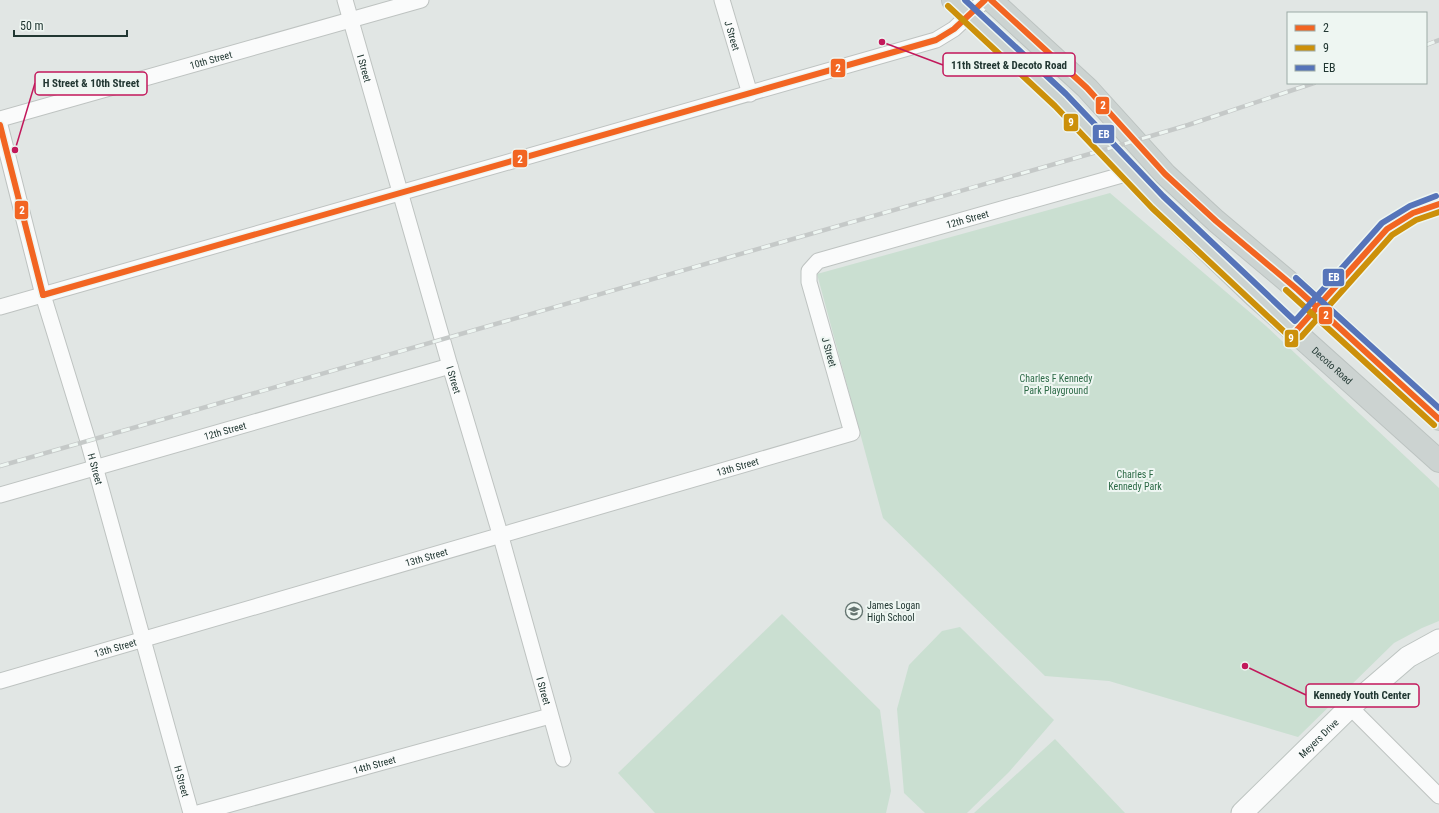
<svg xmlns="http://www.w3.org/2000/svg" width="1439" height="813" viewBox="0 0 1439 813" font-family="'Roboto Condensed',sans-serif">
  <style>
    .green { fill: #cadfd1 }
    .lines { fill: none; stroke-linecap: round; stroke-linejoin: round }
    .street-casing { stroke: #bec3c1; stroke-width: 17 }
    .secondary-casing { stroke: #bdc4c1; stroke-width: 23 }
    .primary-casing { stroke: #bcc3c1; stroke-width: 24 }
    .street { stroke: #fafbfb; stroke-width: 15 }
    .secondary { stroke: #fafbfb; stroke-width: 21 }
    .primary { stroke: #ccd3d1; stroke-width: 22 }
    .rail-casing { stroke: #c5c9c8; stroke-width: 4.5 }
    .rail { stroke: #eef6f2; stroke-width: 3; stroke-dasharray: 9; stroke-linecap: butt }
    .bus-1-casing { stroke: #eef6f2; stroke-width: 9 }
    .bus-2-casing { stroke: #eef6f2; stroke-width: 9 }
    .bus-3-casing { stroke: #eef6f2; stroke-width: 9 }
    .bus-1 { stroke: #f26522; stroke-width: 6 }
    .bus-2 { stroke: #cc900a; stroke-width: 6 }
    .bus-3 { stroke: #5674b9; stroke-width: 6 }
    .labels { text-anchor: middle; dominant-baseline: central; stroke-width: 4; stroke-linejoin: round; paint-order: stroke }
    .street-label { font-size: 10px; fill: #213732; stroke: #eef6f2 }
    .park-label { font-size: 10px; fill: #2e6b48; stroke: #eef6f2 }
    .poi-label { font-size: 10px; fill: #213732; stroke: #eef6f2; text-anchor: start }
    .leader { fill: none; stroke: #c2185b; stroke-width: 1.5 }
    .callout-dot { fill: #c2185b; stroke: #eef6f2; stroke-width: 1.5 }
    .callout { fill: #eef6f2; stroke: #c2185b; stroke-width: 1.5 }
    .callout-label { font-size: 11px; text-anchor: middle; font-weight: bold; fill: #213732 }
    .line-badge { stroke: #eef6f2; stroke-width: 1.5 }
    .badge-label { font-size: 11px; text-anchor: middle; font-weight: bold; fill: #fff }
  </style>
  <rect width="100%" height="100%" fill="#e1e6e4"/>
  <g class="green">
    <path d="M1110 193 1266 326 1439 488V621L1422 628 1394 643 1298 737 1109 681 1045 676 883 518 817 274Z"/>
    <path d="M782 614 880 710 891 791 886 813H655L618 773Z"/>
    <path d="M960 627 1054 720 1009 772 967 813H925L904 793 897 709 909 665 942 631Z"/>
    <path d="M1055 739 1125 813H974Z"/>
  </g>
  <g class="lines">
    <g class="street-casing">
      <g id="street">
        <path id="s1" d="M345 0 450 366 501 537 563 759"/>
        <path id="s2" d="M722 0 750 94"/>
        <path id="s3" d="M0 119 421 0"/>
        <path id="s4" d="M0 125 43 295 88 441 191 813"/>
        <path d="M0 307 936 40 954 29 985 0"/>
        <path id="s5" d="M0 495 450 366"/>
        <path id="s6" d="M0 681 852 433 809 282V271L818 261 1129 173"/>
        <path d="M1350 707 1439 796"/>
        <path id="s7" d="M198 813 550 716"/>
      </g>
    </g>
    <g class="secondary-casing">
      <g id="secondary">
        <path id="s8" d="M1242 813 1350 707 1408 657 1439 640"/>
      </g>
    </g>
    <g class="primary-casing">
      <g id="primary">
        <path id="s9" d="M953 0 1061 100 1157 202 1255 296 1439 461"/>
        <path d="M991 0 1087 88 1165 174 1216 221 1298 290 1439 419"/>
      </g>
    </g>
    <use href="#street" class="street"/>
    <use href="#secondary" class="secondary"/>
    <use href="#primary" class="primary"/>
    <g class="rail-casing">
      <g id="rail">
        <path d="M1426 45 1439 40"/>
        <path d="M0 466 1107 149 1188 125 1314 83"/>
      </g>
    </g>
    <use href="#rail" class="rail"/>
    <g class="bus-1-casing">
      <g id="bus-1">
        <path d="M991 0 1087 88 1165 174 1216 221 1298 290 1439 419"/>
        <path d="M0 125 43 295"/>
        <path d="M43 295 936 40 954 29 985 0"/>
        <path d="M1295 332 1387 229 1413 213 1439 204"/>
      </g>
    </g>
    <g class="bus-2-casing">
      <g id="bus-2">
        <path d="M948 6 1055 106 1152 208 1292 339 1301 337 1392 235 1416 220 1439 212"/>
        <path d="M1286 290 1434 425"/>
      </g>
    </g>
    <g class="bus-3-casing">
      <g id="bus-3">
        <path d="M965 0 1066 94 1163 196 1295 321 1382 223 1410 206 1436 196"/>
        <path d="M1296 278 1439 408"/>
      </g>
    </g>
    <use href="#bus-1" class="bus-1"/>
    <use href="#bus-2" class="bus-2"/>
    <use href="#bus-3" class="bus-3"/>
  </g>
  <defs>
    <g id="school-ring" transform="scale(0.9)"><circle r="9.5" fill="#eef6f2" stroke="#647470" stroke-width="1.5"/><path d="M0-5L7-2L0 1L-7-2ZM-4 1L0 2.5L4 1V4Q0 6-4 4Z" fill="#647470"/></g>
  </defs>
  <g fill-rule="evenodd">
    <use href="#school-ring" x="854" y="611"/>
  </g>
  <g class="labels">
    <g class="street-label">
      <text stroke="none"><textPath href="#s2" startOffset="37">J Street</textPath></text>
      <text stroke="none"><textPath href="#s3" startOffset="219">10th Street</textPath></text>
      <text stroke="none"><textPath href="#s1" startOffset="71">I Street</textPath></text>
      <text stroke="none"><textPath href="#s6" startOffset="1224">12th Street</textPath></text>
      <text transform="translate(829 352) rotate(74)">J Street</text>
      <text stroke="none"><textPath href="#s9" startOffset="527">Decoto Road</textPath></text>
      <text stroke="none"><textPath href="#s1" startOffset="395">I Street</textPath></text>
      <text stroke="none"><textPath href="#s5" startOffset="234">12th Street</textPath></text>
      <text stroke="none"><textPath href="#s6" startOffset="768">13th Street</textPath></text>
      <text stroke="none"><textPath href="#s4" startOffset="357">H Street</textPath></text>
      <text stroke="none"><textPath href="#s6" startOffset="444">13th Street</textPath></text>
      <text stroke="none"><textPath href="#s6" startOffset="120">13th Street</textPath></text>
      <text stroke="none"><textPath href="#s1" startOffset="719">I Street</textPath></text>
      <text stroke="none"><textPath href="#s8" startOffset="107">Meyers Drive</textPath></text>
      <text stroke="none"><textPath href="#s7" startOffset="183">14th Street</textPath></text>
      <text stroke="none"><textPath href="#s4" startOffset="681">H Street</textPath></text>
    </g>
    <g class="park-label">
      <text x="1056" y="378">Charles F Kennedy<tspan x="1056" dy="12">Park Playground</tspan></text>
      <text x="1135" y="474">Charles F<tspan x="1135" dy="12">Kennedy Park</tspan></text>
    </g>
    <g class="poi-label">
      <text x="867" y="605">James Logan<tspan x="867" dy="12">High School</tspan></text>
    </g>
  </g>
  <path class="leader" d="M882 42L943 65M15 150L35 83M1245 666L1306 695"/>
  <g class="callout-dot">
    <circle cx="882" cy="42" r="4"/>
    <circle cx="15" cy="150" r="4"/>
    <circle cx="1245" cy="666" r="4"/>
  </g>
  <g class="callout">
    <rect x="943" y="53" width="132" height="23" rx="4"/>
    <rect x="35" y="72" width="112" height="23" rx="4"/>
    <rect x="1306" y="684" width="113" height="23" rx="4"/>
  </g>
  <g class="callout-label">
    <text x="1009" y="69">11th Street &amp; Decoto Road</text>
    <text x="91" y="87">H Street &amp; 10th Street</text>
    <text x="1362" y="699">Kennedy Youth Center</text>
  </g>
  <g class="line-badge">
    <rect x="830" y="58" width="16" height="20" rx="4" fill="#f26522"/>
    <rect x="1095" y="96" width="15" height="19" rx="4" fill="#f26522"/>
    <rect x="1063" y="113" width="16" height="19" rx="4" fill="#cc900a"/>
    <rect x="1092" y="124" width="23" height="20" rx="4" fill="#5674b9"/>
    <rect x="512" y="149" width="16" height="19" rx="4" fill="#f26522"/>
    <rect x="14" y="200" width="15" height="20" rx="4" fill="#f26522"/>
    <rect x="1322" y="268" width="23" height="19" rx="4" fill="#5674b9"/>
    <rect x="1318" y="306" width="15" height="19" rx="4" fill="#f26522"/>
    <rect x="1284" y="329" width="15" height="19" rx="4" fill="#cc900a"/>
  </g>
  <g class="badge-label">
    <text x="838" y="72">2</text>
    <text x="1103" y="109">2</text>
    <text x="1071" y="126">9</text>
    <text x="1104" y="138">EB</text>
    <text x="520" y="163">2</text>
    <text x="22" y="214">2</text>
    <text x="1334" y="281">EB</text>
    <text x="1326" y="319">2</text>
    <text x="1291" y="342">9</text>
  </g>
  <rect x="1287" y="12" width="140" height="72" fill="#eef6f2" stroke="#9caaa5"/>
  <rect x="1295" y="25" width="20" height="6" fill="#f26522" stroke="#9caaa5"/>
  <text x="1323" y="32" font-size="12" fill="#213732">2</text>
  <rect x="1295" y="45" width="20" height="6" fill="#cc900a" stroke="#9caaa5"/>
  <text x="1323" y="52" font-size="12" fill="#213732">9</text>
  <rect x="1295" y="65" width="20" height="6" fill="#5674b9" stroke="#9caaa5"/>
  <text x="1323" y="72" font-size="12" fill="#213732">EB</text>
  <path d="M14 30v6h113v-6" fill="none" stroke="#213732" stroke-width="2"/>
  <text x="20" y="30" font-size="12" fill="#213732" stroke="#eef6f2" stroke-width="3" paint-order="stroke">50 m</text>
</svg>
